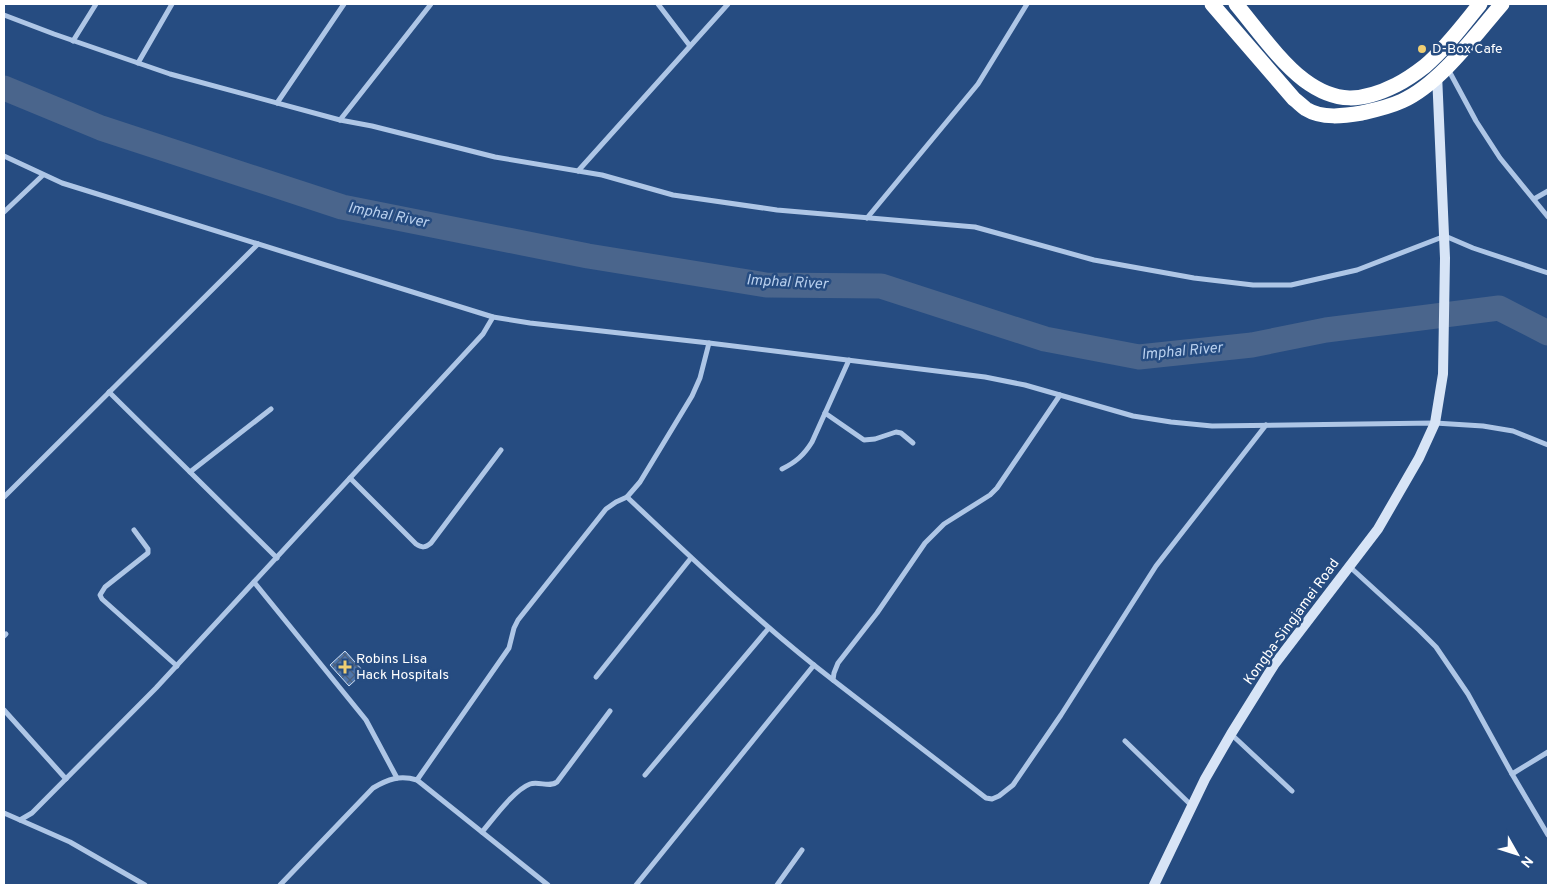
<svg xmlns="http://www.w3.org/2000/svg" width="1552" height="889" viewBox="0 0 1552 889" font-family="Overpass,sans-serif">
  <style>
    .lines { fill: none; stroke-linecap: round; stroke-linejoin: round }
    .river { stroke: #4a658c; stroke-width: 25 }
    .building { fill: url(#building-cross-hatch); stroke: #d1e1f5 }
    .street { stroke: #aec6e6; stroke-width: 5 }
    .secondary { stroke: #d7e4f6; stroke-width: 10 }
    .highway { stroke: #fff; stroke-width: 15 }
    .poi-dot { fill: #efce73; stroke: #264c81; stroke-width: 2 }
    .labels { text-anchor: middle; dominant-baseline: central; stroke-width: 5; stroke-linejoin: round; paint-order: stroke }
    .poi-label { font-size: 14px; fill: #fff; stroke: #264c81; text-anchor: start }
    .street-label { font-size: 14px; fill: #fff; stroke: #264c81 }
    .water-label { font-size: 15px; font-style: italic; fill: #b9d0ee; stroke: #264c81 }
  </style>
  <defs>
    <pattern id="building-cross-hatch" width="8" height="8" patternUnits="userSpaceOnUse" patternTransform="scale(1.25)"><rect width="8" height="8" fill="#4e75aa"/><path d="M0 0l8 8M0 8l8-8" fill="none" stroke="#4d607b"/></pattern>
  </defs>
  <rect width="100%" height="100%" fill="#264c81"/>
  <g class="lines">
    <path class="river" d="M4 88 101 128 342 207 588 256 766 285 881 286 1045 339 1139 357 1252 345 1326 330 1499 308 1548 333"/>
  </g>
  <path class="building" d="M345 651 364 672 349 686 330 665Z"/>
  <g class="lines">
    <g class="street">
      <path d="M658 4 690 46"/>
      <path d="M4 15 54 34 170 74 340 120 372 126 495 157 602 175 673 195 777 210 975 227 1094 260 1194 278 1253 285H1291L1357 270 1445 236 1473 248 1548 273"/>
      <path d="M73 41 96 4"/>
      <path d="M138 63 172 4"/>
      <path d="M1448 69 1476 121 1500 158 1548 217"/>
      <path d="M277 103 344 4"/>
      <path d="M340 120 431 4"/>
      <path d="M4 156 62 183 493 317 530 323 709 343 985 377 1025 385 1133 416 1171 422 1212 426 1435 423 1483 426 1513 431 1548 445"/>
      <path d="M578 171 728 4"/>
      <path d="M1534 199 1548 191"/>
      <path d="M4 212 43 175"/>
      <path d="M867 218 978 84 1027 4"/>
      <path d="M109 392 277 558"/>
      <path d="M1060 395 997 488 990 495 944 524 925 543 877 613 838 663 834 673 833 680 986 798 992 799 999 796 1013 785 1061 715 1156 566 1266 425"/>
      <path d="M825 413 864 440 875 439 896 432 901 433 913 443"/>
      <path d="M782 469C796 462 804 455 812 442L849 360"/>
      <path d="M190 472 271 409"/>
      <path d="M350 478 416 544C422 548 425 548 431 543L501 450"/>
      <path d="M4 497 258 244"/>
      <path d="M627 497C694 560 760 624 833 680"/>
      <path d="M134 530 148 549V553L105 587 100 595 102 599 177 666"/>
      <path d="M1350 567 1419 630 1436 647 1468 694 1512 774 1548 835"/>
      <path d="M254 582 366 720 397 778"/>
      <path d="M4 636 6 634"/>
      <path d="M596 677 691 558"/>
      <path d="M4 710 66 779"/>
      <path d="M1231 734 1292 791"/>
      <path d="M1125 741 1192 806"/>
      <path d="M1512 774 1548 752"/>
      <path d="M645 775 768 629"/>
      <path d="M417 780 509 648 514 628 518 620 606 509 616 502 627 497 640 482 692 396 700 378 709 343"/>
      <path d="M4 813 20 820 32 813 156 688 483 334 493 317"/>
      <path d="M20 820 70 842 145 885"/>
      <path d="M482 832C493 819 514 790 530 784 539 781 550 788 557 782L610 711"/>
      <path d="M280 885 373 788C388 779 400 775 417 780L548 885"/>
      <path d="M636 885 814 665"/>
      <path d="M777 885 802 850"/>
    </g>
    <path class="secondary" d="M1154 885 1205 779 1231 734 1274 665 1378 529 1419 458 1435 423 1443 374 1445 258 1437 74"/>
    <g class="highway">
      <path d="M1212 4 1294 99C1298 102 1302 106 1306 109 1322 119 1344 116 1362 113 1375 110 1389 107 1402 101 1440 84 1475 35 1502 4"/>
      <path d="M1236 4C1256 28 1280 62 1304 80 1336 104 1362 102 1396 85 1406 80 1416 73 1425 66 1446 48 1463 25 1480 4"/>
    </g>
  </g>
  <g class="poi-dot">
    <circle cx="1422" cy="49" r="5"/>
    <path d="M342.5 659.5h5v5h5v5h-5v5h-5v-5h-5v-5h5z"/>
  </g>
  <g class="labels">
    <g class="poi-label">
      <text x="1432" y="49">D-Box Cafe</text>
      <text x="356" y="659">Robins Lisa<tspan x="356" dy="16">Hack Hospitals</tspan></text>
    </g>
    <g class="street-label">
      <text transform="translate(1292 622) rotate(-54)">Kongba-Singjamei Road</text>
    </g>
    <g class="water-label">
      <text transform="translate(388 216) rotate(11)">Imphal River</text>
      <text transform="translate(787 283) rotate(3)">Imphal River</text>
      <text transform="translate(1182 352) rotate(-5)">Imphal River</text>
    </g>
  </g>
  <rect width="1552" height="889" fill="none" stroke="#ffffff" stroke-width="10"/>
  <g transform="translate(1517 854) rotate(129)" stroke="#264c81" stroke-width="4" paint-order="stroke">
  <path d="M0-4L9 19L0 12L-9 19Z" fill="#ffffff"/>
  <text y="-8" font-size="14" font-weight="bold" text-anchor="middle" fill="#ffffff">N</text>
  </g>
</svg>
